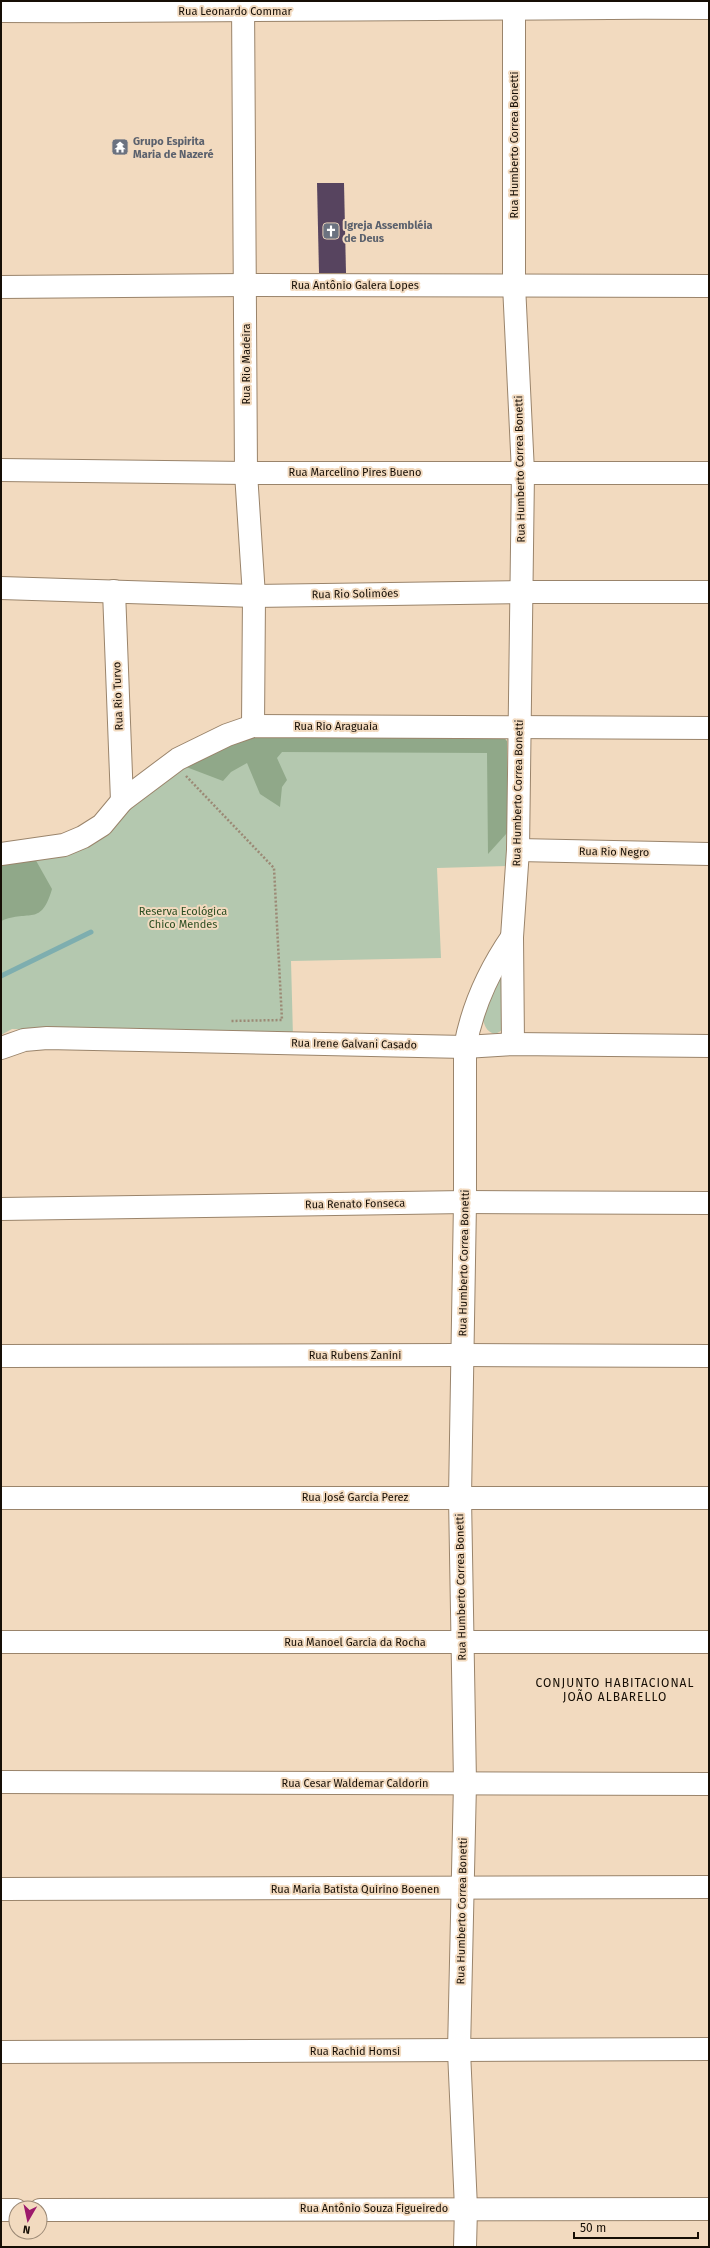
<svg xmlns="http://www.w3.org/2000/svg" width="710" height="2248" viewBox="0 0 710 2248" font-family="'Fira Sans',sans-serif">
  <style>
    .green { fill: #b4c8af }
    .forest { fill: #90a889 }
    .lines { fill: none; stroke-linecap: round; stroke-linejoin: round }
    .stream { stroke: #7eaeaf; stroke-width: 5 }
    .building { fill: #57445f }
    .minor-casing { stroke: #9a846b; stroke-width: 24 }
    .path { stroke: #9b8975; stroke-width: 2.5; stroke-dasharray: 2 2; stroke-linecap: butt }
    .minor { stroke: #fff; stroke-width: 22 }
    .labels { text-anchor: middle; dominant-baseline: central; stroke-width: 4; stroke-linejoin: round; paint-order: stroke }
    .street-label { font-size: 11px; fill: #160e05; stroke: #f2dabf }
    .worship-label { font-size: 11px; font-weight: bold; fill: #5b616d; stroke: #f2dabf; text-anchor: start }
    .park-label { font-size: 11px; fill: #2b4d21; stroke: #f2dabf }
    .neighbourhood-label { font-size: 12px; letter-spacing: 1px; fill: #160e05; stroke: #f2dabf }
  </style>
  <rect width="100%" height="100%" fill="#f2dabf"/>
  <g class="green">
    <path d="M230 740 507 741V866L437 868 441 958 291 961 293 1037 12 1029 1 1035V861L128 808 181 765Z"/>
    <path d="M501 962 505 1025C497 1040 485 1033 483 1019Z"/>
  </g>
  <g class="forest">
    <path d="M253 734H501L507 741V833L488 854 487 753 282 752 277 758 287 780 282 787 280 807 260 794 247 763 231 772 223 781 181 765Z"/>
    <path d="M34 857 52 889C41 927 30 909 1 921V861Z"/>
  </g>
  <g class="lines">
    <path class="stream" d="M1 976 91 932"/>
  </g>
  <path class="building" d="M317 183H344L346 273H319Z"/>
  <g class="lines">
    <g class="minor-casing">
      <g id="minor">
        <path d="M243 1 246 473 254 596 253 726"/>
        <path d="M1 11C237 12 473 7 709 8"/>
        <path d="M1 287 246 285 709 286"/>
        <path d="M1 470 246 473H709"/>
        <path d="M1 588 254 596 521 592H709"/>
        <path d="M114 591 122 801"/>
        <path d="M518 850 709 854"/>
        <path d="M1 854 64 845 83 837 102 825 122 801 178 759 227 735 253 726 709 728"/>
        <path d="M513 1044 512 937 518 850 523 472 514 285V1"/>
        <path d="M1 1048 24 1040 47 1038 465 1047 513 1044 709 1046"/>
        <path d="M1 1209 465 1202 709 1203"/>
        <path d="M1 1356 462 1355 709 1356"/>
        <path d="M1 1498H709"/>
        <path d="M1 1642H709"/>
        <path d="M1 1782 709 1784"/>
        <path d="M1 1889 709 1887"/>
        <path d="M1 2052 709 2049"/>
        <path d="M1 2210H16"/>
        <path d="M40 2210 709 2209"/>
        <path d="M465 2247 466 2208 459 2051 465 1783 460 1497 465 1202V1047C472 1008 490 969 512 937"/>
      </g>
    </g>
    <path class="path" d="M186 776 274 868 282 1020 231 1021"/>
    <use href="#minor" class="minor"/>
  </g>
  <defs>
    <g id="temple-square" transform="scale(0.9)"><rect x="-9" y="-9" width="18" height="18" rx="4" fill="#6b7280" stroke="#f2dabf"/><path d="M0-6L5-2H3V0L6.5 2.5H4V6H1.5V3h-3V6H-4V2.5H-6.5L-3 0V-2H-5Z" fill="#fff"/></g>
    <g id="church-square" transform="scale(0.9)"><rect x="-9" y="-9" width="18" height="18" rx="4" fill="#6b7280" stroke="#f2dabf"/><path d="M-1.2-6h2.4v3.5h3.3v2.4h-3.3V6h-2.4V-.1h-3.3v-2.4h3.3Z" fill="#fff"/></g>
  </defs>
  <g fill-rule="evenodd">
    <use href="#temple-square" x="120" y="147"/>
    <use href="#church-square" x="331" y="231"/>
  </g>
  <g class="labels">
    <g class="street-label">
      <text x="235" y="11">Rua Leonardo Commar</text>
      <text transform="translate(514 145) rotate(-90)">Rua Humberto Correa Bonetti</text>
      <text x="355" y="285">Rua Antônio Galera Lopes</text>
      <text transform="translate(246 364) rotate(-90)">Rua Rio Madeira</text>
      <text transform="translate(520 469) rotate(-91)">Rua Humberto Correa Bonetti</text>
      <text x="355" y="472">Rua Marcelino Pires Bueno</text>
      <text transform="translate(355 594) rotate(-1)">Rua Rio Solimões</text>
      <text transform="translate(118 696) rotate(-92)">Rua Rio Turvo</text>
      <text x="336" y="726">Rua Rio Araguaia</text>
      <text transform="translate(518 793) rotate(-89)">Rua Humberto Correa Bonetti</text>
      <text transform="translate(614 852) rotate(1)">Rua Rio Negro</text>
      <text transform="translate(354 1044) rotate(1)">Rua Irene Galvani Casado</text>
      <text transform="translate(355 1204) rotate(-1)">Rua Renato Fonseca</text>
      <text transform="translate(464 1263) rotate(-89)">Rua Humberto Correa Bonetti</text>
      <text x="355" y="1355">Rua Rubens Zanini</text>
      <text x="355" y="1497">Rua José Garcia Perez</text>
      <text transform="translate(461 1587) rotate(-91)">Rua Humberto Correa Bonetti</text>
      <text x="355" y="1642">Rua Manoel Garcia da Rocha</text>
      <text x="355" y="1783">Rua Cesar Waldemar Caldorin</text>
      <text x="355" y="1889">Rua Maria Batista Quirino Boenen</text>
      <text transform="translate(462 1911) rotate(-89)">Rua Humberto Correa Bonetti</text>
      <text x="355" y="2051">Rua Rachid Homsi</text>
      <text x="374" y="2208">Rua Antônio Souza Figueiredo</text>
    </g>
    <g class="worship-label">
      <text x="133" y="141">Grupo Espirita<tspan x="133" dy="13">Maria de Nazeré</tspan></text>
      <text x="344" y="225">Igreja Assembléia<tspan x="344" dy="13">de Deus</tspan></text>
    </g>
    <g class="park-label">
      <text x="183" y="911">Reserva Ecológica<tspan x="183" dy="13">Chico Mendes</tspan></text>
    </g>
    <g class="neighbourhood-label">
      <text x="615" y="1683">CONJUNTO HABITACIONAL<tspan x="615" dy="14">JOÃO ALBARELLO</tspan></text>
    </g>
  </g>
  <rect width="710" height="2248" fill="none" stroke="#160e05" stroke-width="4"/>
  <g transform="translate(28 2220) rotate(189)"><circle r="19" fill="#f2dabf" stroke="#9a8875"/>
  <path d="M0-3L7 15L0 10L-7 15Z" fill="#9c196b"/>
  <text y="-6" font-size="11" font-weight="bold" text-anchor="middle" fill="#160e05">N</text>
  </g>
  <path d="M574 2232v6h124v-6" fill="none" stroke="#160e05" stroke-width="2"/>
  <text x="580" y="2232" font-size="12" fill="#160e05" stroke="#f2dabf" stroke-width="3" paint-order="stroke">50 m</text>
</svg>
